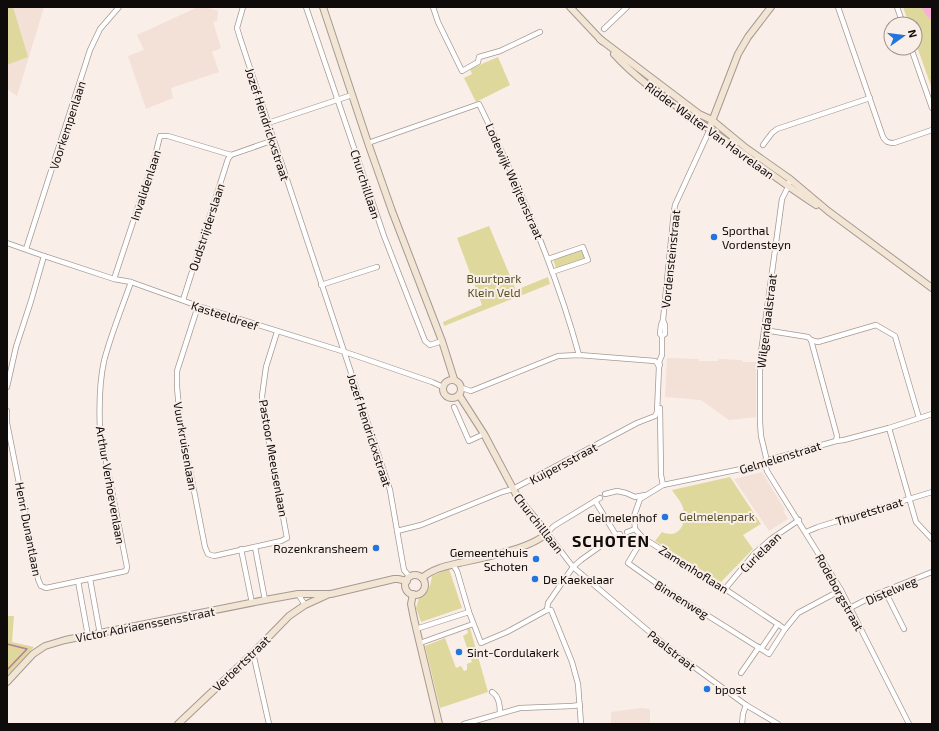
<svg xmlns="http://www.w3.org/2000/svg" width="939" height="731" viewBox="0 0 939 731" font-family="'Exo 2',sans-serif">
  <style>
    .built { fill: #f3e0d7 }
    .green { fill: #dfd89c }
    .lines { fill: none; stroke-linecap: round; stroke-linejoin: round }
    .stream { stroke: #b27e9a; stroke-width: 1.5 }
    .river { stroke: #f8b0d8; stroke-width: 10 }
    .street-casing { stroke: #a59994; stroke-width: 6 }
    .secondary-casing { stroke: #a59994; stroke-width: 8 }
    .street { stroke: #fff; stroke-width: 4.5 }
    .secondary { stroke: #f3e5d3; stroke-width: 6 }
    .poi-dot { fill: #2175df; stroke: #faeee8; stroke-width: 1.5 }
    .labels { text-anchor: middle; dominant-baseline: central; stroke-width: 4; stroke-linejoin: round; paint-order: stroke }
    .street-label { font-size: 12px; fill: #0f0b0a; stroke: #faeee8 }
    .poi-label { font-size: 12px; fill: #0f0b0a; stroke: #faeee8; text-anchor: start }
    .park-label { font-size: 12px; fill: #555026; stroke: #faeee8 }
    .district-label { font-size: 16px; font-weight: bold; letter-spacing: 1px; fill: #0f0b0a; stroke: #faeee8 }
  </style>
  <rect width="100%" height="100%" fill="#faeee8"/>
  <g class="built">
    <path d="M7 7H44L17 96 7 89Z"/>
    <path d="M198 7H205L218 11 217 21 213 22 221 48 212 52 219 72 171 88 173 98 146 109 128 56 144 50 137 35Z"/>
    <path d="M667 358 699 359V361H718L719 359 742 360V362H756V417L729 420 701 400 665 397Z"/>
    <path d="M762 472 785 510 783 511 788 519 769 531 734 479Z"/>
    <path d="M641 708 650 709V724H611V712Z"/>
  </g>
  <g class="green">
    <path d="M7 7H13L28 57 7 65Z"/>
    <path d="M903 7H932V89L915 41V24H909Z"/>
    <path d="M498 57 510 85 476 102 464 78 472 74 470 69Z"/>
    <path d="M489 226 516 290 548 277 550 284 444 326 443 322 482 305 457 238Z"/>
    <path d="M582 249 585 259 556 268 553 259Z"/>
    <path d="M730 477 761 524 743 535 753 549 721 582 655 541 662 532C664 533 668 534 671 534 685 533 687 513 681 503 679 499 675 495 672 490Z"/>
    <path d="M449 569 462 608 421 622 416 608 419 598C429 593 430 587 432 576Z"/>
    <path d="M7 616H14L12 642 34 647 7 676Z"/>
    <path d="M470 628 488 692 440 708 425 646 445 638 456 668 461 666 464 671 467 670V664L472 662 463 636 468 633 467 629Z"/>
  </g>
  <g class="lines">
    <path class="stream" d="M7 644 27 649 7 670"/>
    <path class="river" d="M927 7 932 14"/>
    <g class="street-casing">
      <g id="street">
        <path d="M243 7 237 28 240 38 390 490 402 559 404 570 410 577"/>
        <path d="M306 7 384 236 425 341 430 345 442 341"/>
        <path d="M433 7 438 22 462 71 478 62 479 57 500 51 540 32"/>
        <path d="M838 7 883 137C886 142 888 143 894 143L932 130"/>
        <path d="M897 7 903 24"/>
        <path d="M604 29 627 7"/>
        <path d="M911 48 932 108"/>
        <path d="M268 123 352 95"/>
        <path d="M368 143 479 104C519 186 555 267 579 355"/>
        <path d="M763 145 772 133 777 129 870 98"/>
        <path d="M790 179 788 187 782 199 760 360V422L761 436 766 457 765 464 767 471 841 590 909 724"/>
        <path d="M7 243 44 256 114 279 131 282 198 306 345 352 432 382 443 387"/>
        <path d="M26 249 90 50 100 29 119 7"/>
        <path d="M548 259 583 247 588 260 552 272"/>
        <path d="M114 279 155 156 160 136H168L231 155 274 140"/>
        <path d="M321 285 377 267"/>
        <path d="M183 300 228 159 231 155"/>
        <path d="M198 306 177 371V387L180 419 205 547 208 554 214 556 281 541 287 538 265 419 262 396 266 367 277 332"/>
        <path d="M764 330 808 337 811 340 818 342 876 325 895 336 919 418"/>
        <path d="M662 336 660 334 661 325 663 320"/>
        <path d="M811 340 837 436 836 441"/>
        <path d="M660 365 659 362 662 355V336L665 334V325L663 320 674 211 675 205 710 129"/>
        <path d="M7 387 16 347 31 301 44 256"/>
        <path d="M454 407 469 441 484 434"/>
        <path d="M660 408 661 475 663 485"/>
        <path d="M7 411V423L38 579 41 586 46 588 126 571 127 567 100 431C99 408 99 384 104 361 111 334 122 308 131 282"/>
        <path d="M889 428 916 522 932 539"/>
        <path d="M605 494 617 491 626 493 635 497 645 495"/>
        <path d="M600 498 554 526 547 533 573 567 646 629 679 656 746 705 778 724"/>
        <path d="M595 501 616 535"/>
        <path d="M397 531 421 525 502 492 513 489 637 423 655 416 657 412 659 367 657 363 655 361 579 355 558 356 471 391 462 388"/>
        <path d="M627 532 635 529"/>
        <path d="M806 532 818 527 932 492"/>
        <path d="M643 538 628 563 659 585 769 654 785 629 798 613 841 590"/>
        <path d="M255 547 265 600"/>
        <path d="M241 549 252 603"/>
        <path d="M453 565 457 571 469 612 481 643 507 632 547 610"/>
        <path d="M90 579 100 634"/>
        <path d="M78 581 88 636"/>
        <path d="M725 589 755 553 771 539 799 520"/>
        <path d="M885 591 904 629"/>
        <path d="M298 594 305 605"/>
        <path d="M850 608 877 594 932 572"/>
        <path d="M547 610H551L572 662 578 684 581 724"/>
        <path d="M547 610 548 603 573 567 581 560 616 535 620 534"/>
        <path d="M416 629 469 612"/>
        <path d="M785 629 725 589 643 538 635 529 634 516 640 499 663 485 765 464 771 459 776 458 836 441 844 440 889 428 932 414"/>
        <path d="M420 643 473 624"/>
        <path d="M761 649 778 624"/>
        <path d="M253 653 269 724"/>
        <path d="M741 673 759 647"/>
        <path d="M492 692C499 696 500 706 500 713"/>
        <path d="M464 724 520 708 572 706 580 705"/>
        <path d="M742 724 743 714 746 705"/>
      </g>
    </g>
    <g class="secondary-casing">
      <g id="secondary">
        <path d="M323 7 368 143 392 211 442 341 454 379"/>
        <path d="M570 7 602 41"/>
        <path d="M600 39 699 114 712 120 746 148 790 179 828 211 932 288"/>
        <path d="M614 54C641 84 676 105 709 129 745 154 779 181 816 205"/>
        <path d="M711 124 738 54 748 37 771 7"/>
        <circle cx="452" cy="389" r="9"/>
        <circle cx="415" cy="585" r="10"/>
        <path d="M422 578C432 569 446 566 459 563 482 558 531 549 547 533L518 498 484 434 459 395"/>
        <path d="M413 594 411 604 414 619 439 724"/>
        <path d="M7 682 33 654 45 646 65 640 265 600 298 594H331L394 579H398L407 581"/>
        <path d="M178 724 253 653 289 616 305 605 329 594"/>
      </g>
    </g>
    <use href="#street" class="street"/>
    <use href="#secondary" class="secondary"/>
  </g>
  <g class="poi-dot">
    <circle cx="714" cy="237" r="4"/>
    <circle cx="665" cy="517" r="4"/>
    <circle cx="376" cy="548" r="4"/>
    <circle cx="536" cy="559" r="4"/>
    <circle cx="535" cy="579" r="4"/>
    <circle cx="459" cy="652" r="4"/>
    <circle cx="707" cy="689" r="4"/>
  </g>
  <g class="labels">
    <g class="street-label">
      <text transform="translate(268 124) rotate(72)">Jozef Hendrickxstraat</text>
      <text transform="translate(67 125) rotate(-72)">Voorkempenlaan</text>
      <text transform="translate(710 130) rotate(36)">Ridder Walter Van Havrelaan</text>
      <text transform="translate(515 181) rotate(66)">Lodewijk Weijtenstraat</text>
      <text transform="translate(366 184) rotate(72)">Churchilllaan</text>
      <text transform="translate(145 185) rotate(-72)">Invalidenlaan</text>
      <text transform="translate(206 227) rotate(-72)">Oudstrijderslaan</text>
      <text transform="translate(670 259) rotate(-84)">Vordensteinstraat</text>
      <text transform="translate(225 315) rotate(18)">Kasteeldreef</text>
      <text transform="translate(766 321) rotate(-83)">Wilgendaalstraat</text>
      <text transform="translate(370 430) rotate(72)">Jozef Hendrickxstraat</text>
      <text transform="translate(186 446) rotate(80)">Vuurkruisenlaan</text>
      <text transform="translate(780 457) rotate(-17)">Gelmelenstraat</text>
      <text transform="translate(274 458) rotate(80)">Pastoor Meeusenlaan</text>
      <text transform="translate(563 463) rotate(-28)">Kuipersstraat</text>
      <text transform="translate(111 485) rotate(80)">Arthur Verhoevenlaan</text>
      <text transform="translate(869 511) rotate(-17)">Thuretstraat</text>
      <text transform="translate(539 523) rotate(52)">Churchilllaan</text>
      <text transform="translate(29 529) rotate(79)">Henri Dunantlaan</text>
      <text transform="translate(760 552) rotate(-44)">Curielaan</text>
      <text transform="translate(694 569) rotate(32)">Zamenhoflaan</text>
      <text transform="translate(891 590) rotate(-23)">Distelweg</text>
      <text transform="translate(840 592) rotate(61)">Rodeborgstraat</text>
      <text transform="translate(682 599) rotate(32)">Binnenweg</text>
      <text transform="translate(145 624) rotate(-11)">Victor Adriaenssensstraat</text>
      <text transform="translate(672 650) rotate(38)">Paalstraat</text>
      <text transform="translate(241 663) rotate(-44)">Verbertstraat</text>
    </g>
    <g class="poi-label">
      <text x="722" y="230">Sporthal<tspan x="722" dy="14">Vordensteyn</tspan></text>
      <text x="657" y="517" text-anchor="end">Gelmelenhof</text>
      <text x="368" y="548" text-anchor="end">Rozenkransheem</text>
      <text x="528" y="552" text-anchor="end">Gemeentehuis<tspan x="528" dy="14">Schoten</tspan></text>
      <text x="543" y="579">De Kaekelaar</text>
      <text x="467" y="652">Sint-Cordulakerk</text>
      <text x="715" y="689">bpost</text>
    </g>
    <g class="park-label">
      <text x="494" y="278">Buurtpark<tspan x="494" dy="14">Klein Veld</tspan></text>
      <text x="717" y="516">Gelmelenpark</text>
    </g>
    <g class="district-label">
      <text x="611" y="540">SCHOTEN</text>
    </g>
  </g>
  <rect width="939" height="731" fill="none" stroke="#0f0b0a" stroke-width="16"/>
  <g transform="translate(903 36) rotate(76)"><circle r="19" fill="#faeee8" stroke="#9c938f"/>
  <path d="M0-3L7 15L0 10L-7 15Z" fill="#2175df"/>
  <text y="-6" font-size="11" font-weight="bold" text-anchor="middle" fill="#0f0b0a">N</text>
  </g>
</svg>
